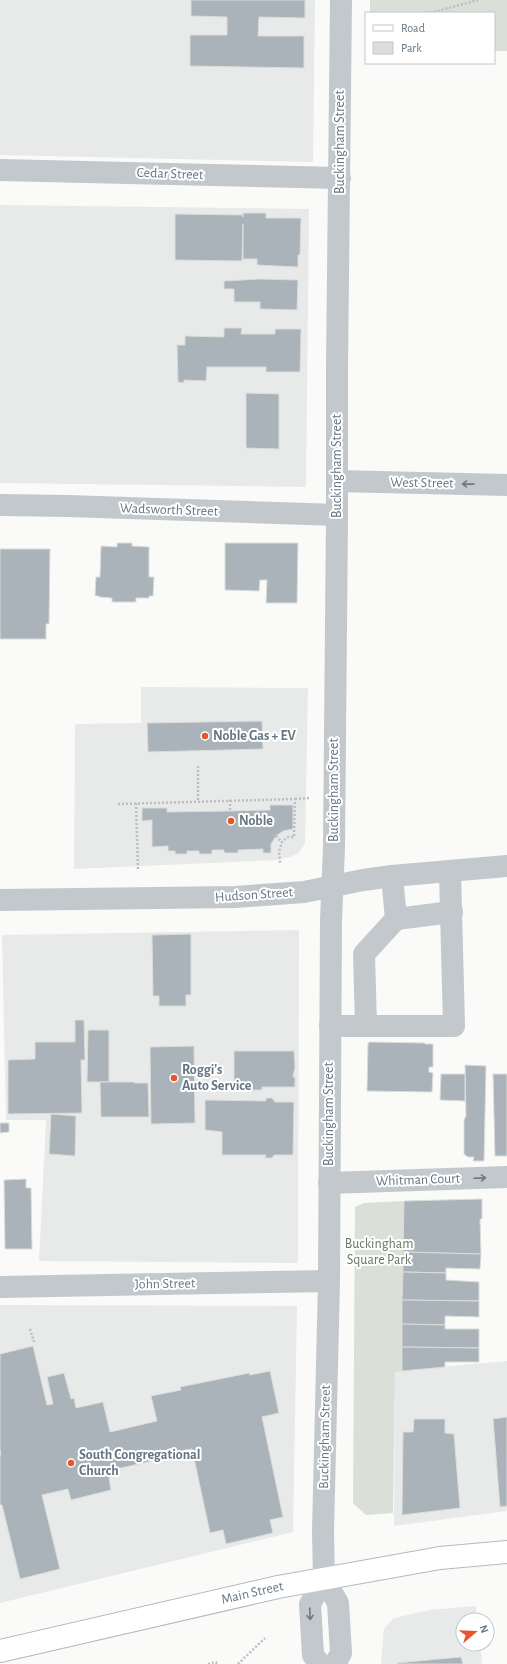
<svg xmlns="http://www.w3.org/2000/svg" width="507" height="1664" viewBox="0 0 507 1664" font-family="'Alegreya Sans',sans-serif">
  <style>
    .built { fill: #e8e9e9 }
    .green { fill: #dadfd7 }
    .building { fill: #aab3b9; stroke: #dcdcda }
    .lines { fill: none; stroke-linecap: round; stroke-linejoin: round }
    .major-casing { stroke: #b5babe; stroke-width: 24 }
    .path { stroke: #bbbfc2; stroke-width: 2.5; stroke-dasharray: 2 2; stroke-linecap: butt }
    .minor { stroke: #c3c8cc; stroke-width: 22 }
    .major { stroke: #fff; stroke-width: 22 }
    .oneway { stroke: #6a7a87 }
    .poi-dot { fill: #e4572e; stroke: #fff; stroke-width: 1.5 }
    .labels { text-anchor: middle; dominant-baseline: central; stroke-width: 4; stroke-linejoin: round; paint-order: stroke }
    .street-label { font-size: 14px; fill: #657683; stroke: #fff }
    .poi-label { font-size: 14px; font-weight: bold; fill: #657683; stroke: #fff; text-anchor: start }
    .park-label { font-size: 14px; fill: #687a64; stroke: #fff }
  </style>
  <rect width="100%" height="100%" fill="#fafaf8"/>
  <g class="built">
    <path d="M0 0H315L313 162 0 155Z"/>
    <path d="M0 205 309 209 306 487 0 483Z"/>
    <path d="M141 687 308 688 305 843 299 853 290 857 276 860 74 869 75 724 141 723Z"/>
    <path d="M299 930 298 1263 39 1261 46 1120H6L2 935Z"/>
    <path d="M0 1305 297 1306 293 1532 0 1603Z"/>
    <path d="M507 1361V1511L394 1526 395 1371Z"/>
    <path d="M476 1606 477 1620H463V1644H480L482 1664H381L384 1629 394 1618 430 1610Z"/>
  </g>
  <g class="green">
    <path d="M370 0H507V51H494V13H370Z"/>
    <path d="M404 1201 402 1371 395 1372 393 1513 366 1515 353 1503 355 1207 364 1203Z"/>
  </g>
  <g class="building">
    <path d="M191 0H305V18L259 17 258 36H304V68L190 66V35H227V17L191 16Z"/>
    <path d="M243 213H266V218H301L300 255H298V267L257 265V259H243V224L242 261 175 260V214L243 215V217Z"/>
    <path d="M260 279 298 280 297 310 260 309V302H234V289H224V281Z"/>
    <path d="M224 328H242L241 334H275V329H301L300 372H266V367H207L206 381 184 380V383L178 382 177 345H185V336L224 337Z"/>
    <path d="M246 393 279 394V449L246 448Z"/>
    <path d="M117 543H132V546L149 547V577H154L153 596H149V598H136V602H112V598L99 597V596H95L96 577H100L101 546 117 547Z"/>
    <path d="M225 543H298L297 603H266L267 580H260L259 591 225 590Z"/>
    <path d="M0 549H50L49 624H46V639H0Z"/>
    <path d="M262 721 263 749 148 752 147 723Z"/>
    <path d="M270 805H293V829L283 831 276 836 271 844V853H263V849L238 850V853H224V850H212V854H199V851H187V854H175V851H168V846L152 847V820L142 821V808H167V812L230 811 270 810Z"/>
    <path d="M191 934V995H186V1006H159V996H153L152 935Z"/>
    <path d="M75 1020H84L85 1060H81L82 1113 8 1114V1060L35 1059V1042H75Z"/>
    <path d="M88 1030H109V1082H87Z"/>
    <path d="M370 1042 425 1043V1044H433V1067H429V1072L433 1073 432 1092 367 1091 368 1043Z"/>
    <path d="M194 1046 195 1123 151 1124 150 1047Z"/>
    <path d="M234 1051H294L295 1067 293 1077H295V1087H262V1090H248V1087H234Z"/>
    <path d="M465 1065 486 1066 484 1161H473L474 1157H468L464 1154V1120L466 1116Z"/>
    <path d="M441 1074H465V1101L440 1100Z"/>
    <path d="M493 1074H507V1156H495Z"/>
    <path d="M100 1082H134V1083H148L149 1117H101Z"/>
    <path d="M266 1098H272L275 1102H294L293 1155H274L272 1158H265L266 1155H222V1132L205 1130V1100L266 1101Z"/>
    <path d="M51 1114 76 1116 75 1156 49 1154Z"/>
    <path d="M0 1123H9V1132L0 1133Z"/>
    <path d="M26 1179V1188H31L32 1249H5L4 1180Z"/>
    <path d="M482 1199V1219H480L481 1254 403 1252 404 1201Z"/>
    <path d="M403 1252 481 1254 480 1269 446 1268V1273L403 1272Z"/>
    <path d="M403 1272 446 1273V1280L479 1282V1301L402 1300Z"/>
    <path d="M402 1300 479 1301V1317L445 1316V1325L402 1324Z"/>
    <path d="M402 1324 445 1325V1329H479V1348L402 1347Z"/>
    <path d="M33 1346 47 1405 53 1404 47 1377 64 1373 71 1399 74 1398 76 1408 103 1402 110 1432 157 1421 151 1396 181 1390 180 1387 249 1373 250 1375 270 1371 279 1413 262 1417 283 1517 270 1520 273 1533 226 1544 223 1530 210 1533 192 1449 185 1450 186 1453 108 1471 111 1490 71 1500 68 1489 42 1495 60 1569 20 1579 2 1505H0V1455H1L0 1449V1354Z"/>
    <path d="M402 1347 479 1348V1362H445V1367L402 1371Z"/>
    <path d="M507 1417V1506L500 1507 493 1419Z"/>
    <path d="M414 1419H445V1433L454 1434 460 1508 402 1515 403 1432H413Z"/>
    <path d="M461 1657 463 1664H397V1663Z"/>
  </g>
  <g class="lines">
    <g class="major-casing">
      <g id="major">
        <path id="s1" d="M0 1651 278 1587 440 1558 507 1552"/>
      </g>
    </g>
    <g class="path">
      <path d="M430 13 478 0"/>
      <path d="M198 766V801"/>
      <path d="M295 799 310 798"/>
      <path d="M230 800V811"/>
      <path d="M136 803 138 870"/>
      <path d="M118 804 295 799 294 837H288L282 842 279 852 280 863"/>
      <path d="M276 836 282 842"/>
      <path d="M30 1329 34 1342"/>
      <path d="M208 1664 215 1662 218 1664"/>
      <path d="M238 1664 265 1638"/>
    </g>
    <g class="minor">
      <path d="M0 170 340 178"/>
      <path d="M337 481 507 485"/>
      <path d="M0 505 68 506 337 515"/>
      <path d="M0 900 235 897 304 892 363 880 392 876 507 866"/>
      <path d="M396 919 452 912"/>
      <path d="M366 1025 364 954 396 919 392 876"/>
      <path d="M330 1026H454L450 872"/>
      <path d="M329 1183 507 1177"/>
      <path d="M0 1287 329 1281"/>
      <path d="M324 1579 323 1532 329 1281 331 921 334 847 337 515V367L341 0"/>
      <path d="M324 1579 338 1603 341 1653 335 1664"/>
      <path d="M320 1664 313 1655 310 1604 324 1579"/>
    </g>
    <use href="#major" class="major"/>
  </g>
  <defs><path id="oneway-shaft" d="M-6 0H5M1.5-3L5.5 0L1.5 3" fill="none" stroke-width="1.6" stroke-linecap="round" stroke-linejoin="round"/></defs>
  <g class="oneway">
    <use href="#oneway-shaft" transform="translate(468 484) rotate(-179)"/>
    <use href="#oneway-shaft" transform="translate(480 1178) rotate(-2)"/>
    <use href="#oneway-shaft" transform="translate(310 1614) rotate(87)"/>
  </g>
  <g class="poi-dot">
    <circle cx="205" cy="736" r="4"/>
    <circle cx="231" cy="821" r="4"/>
    <circle cx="174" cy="1078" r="4"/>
    <circle cx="71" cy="1463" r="4"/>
  </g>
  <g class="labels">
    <g class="street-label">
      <text transform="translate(340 142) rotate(-90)">Buckingham Street</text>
      <text transform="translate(170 174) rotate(2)">Cedar Street</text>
      <text transform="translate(337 466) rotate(-90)">Buckingham Street</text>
      <text transform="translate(422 483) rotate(1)">West Street</text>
      <text transform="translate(169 510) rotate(2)">Wadsworth Street</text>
      <text transform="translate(334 790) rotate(-90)">Buckingham Street</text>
      <text transform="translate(254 895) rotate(-4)">Hudson Street</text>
      <text transform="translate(329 1114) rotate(-90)">Buckingham Street</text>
      <text transform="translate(418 1180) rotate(-2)">Whitman Court</text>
      <text transform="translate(165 1284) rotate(-1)">John Street</text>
      <text transform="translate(325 1437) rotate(-89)">Buckingham Street</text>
      <text stroke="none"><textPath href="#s1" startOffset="259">Main Street</textPath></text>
    </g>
    <g class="poi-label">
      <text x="213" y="736">Noble Gas + EV</text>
      <text x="239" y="821">Noble</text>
      <text x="182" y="1070">Roggi's<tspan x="182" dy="16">Auto Service</tspan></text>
      <text x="79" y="1455">South Congregational<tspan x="79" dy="16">Church</tspan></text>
    </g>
    <g class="park-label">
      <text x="379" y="1244">Buckingham<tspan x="379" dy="16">Square Park</tspan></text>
    </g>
  </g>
  <rect x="365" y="12" width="130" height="52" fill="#ffffff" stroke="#c1c8cd"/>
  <rect x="373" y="25" width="20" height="6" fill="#ffffff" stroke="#c1c8cd"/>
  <text x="401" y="32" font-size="12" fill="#657683">Road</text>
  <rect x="373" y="42" width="20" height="12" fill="#dadfd7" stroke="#c1c8cd"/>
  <text x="401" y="52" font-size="12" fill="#657683">Park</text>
  <g transform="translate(475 1632) rotate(71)"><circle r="19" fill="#ffffff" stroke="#c1c8cd"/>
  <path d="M0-3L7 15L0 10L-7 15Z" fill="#e4572e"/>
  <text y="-6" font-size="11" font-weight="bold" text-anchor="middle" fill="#657683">N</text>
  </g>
</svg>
